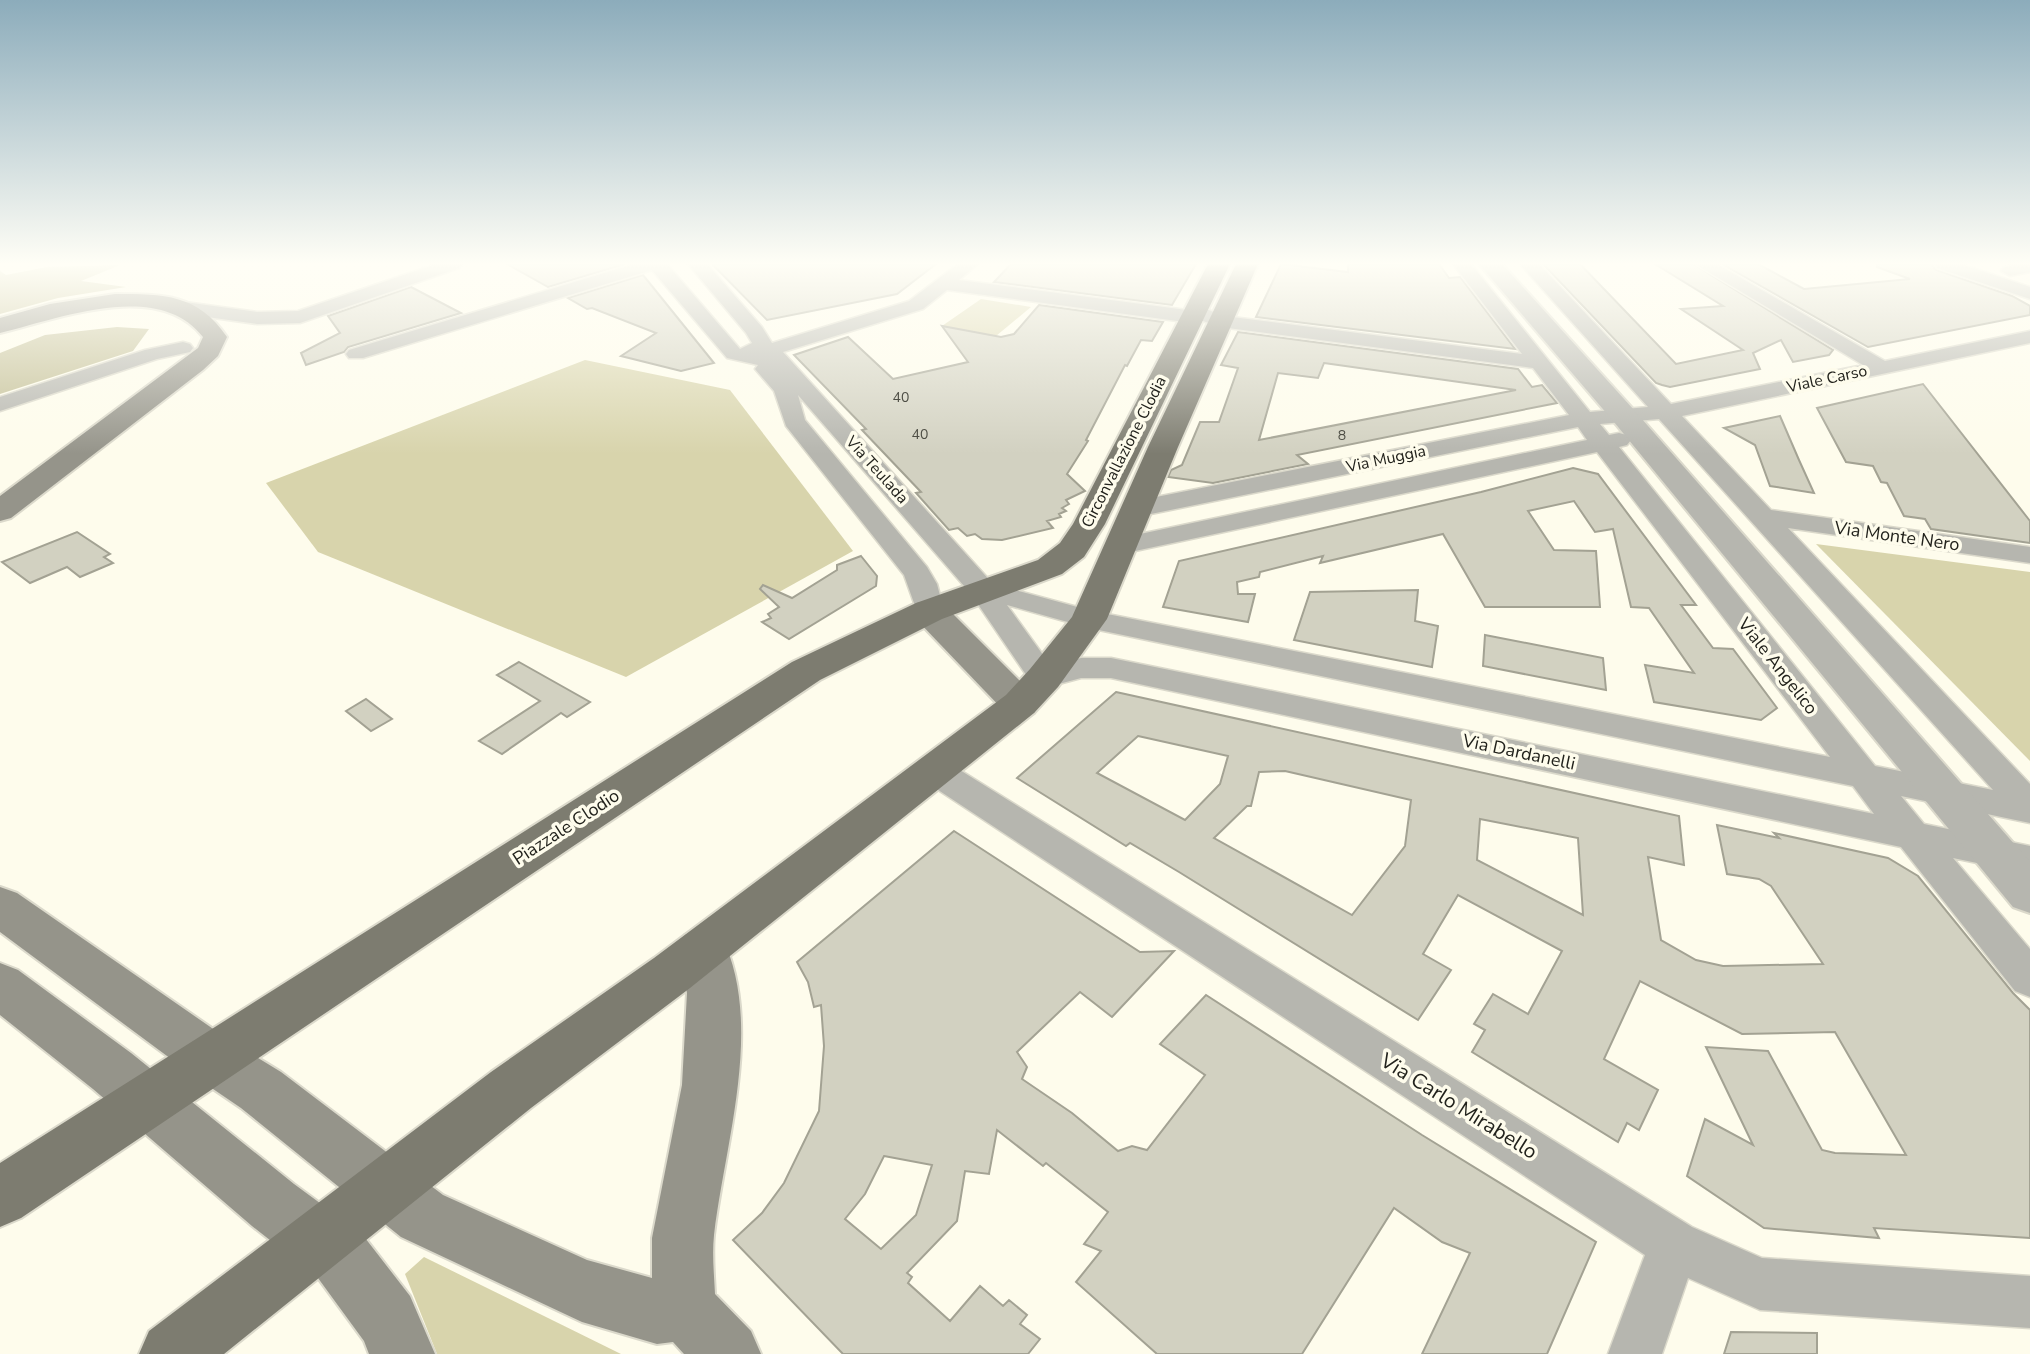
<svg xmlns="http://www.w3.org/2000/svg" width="2030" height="1354" viewBox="0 0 2030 1354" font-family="'Nunito Sans',sans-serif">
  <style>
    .green { fill: #d8d4ac }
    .forest { fill: #c3bf96 }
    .building { fill: #d2d1c1; stroke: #a3a293; stroke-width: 2; fill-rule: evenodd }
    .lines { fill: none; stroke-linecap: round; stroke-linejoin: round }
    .minor-casing { stroke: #dbd9cb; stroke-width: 3 }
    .tertiary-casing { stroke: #dbd9cb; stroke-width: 4 }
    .secondary-casing { stroke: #dbd9cb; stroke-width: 4 }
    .primary-casing { stroke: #dbd9cb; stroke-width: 4 }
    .minor { fill: #b6b6af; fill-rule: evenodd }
    .tertiary { fill: #b6b6af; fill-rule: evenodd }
    .secondary { fill: #95948a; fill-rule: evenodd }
    .primary { fill: #7d7c70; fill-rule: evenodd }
    .labels { text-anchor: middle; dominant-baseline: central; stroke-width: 7; stroke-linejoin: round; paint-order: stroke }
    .number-label { font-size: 14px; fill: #4e4e45 }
    .far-street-label { font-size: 16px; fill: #22221c; stroke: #fefcec }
    .street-label { font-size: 18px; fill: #22221c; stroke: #fefcec }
    .near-street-label { font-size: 21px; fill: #22221c; stroke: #fefcec }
  </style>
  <rect width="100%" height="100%" fill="#fefcec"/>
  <g class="green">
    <path d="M981 299 1031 307 996 336 942 326Z"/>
    <path d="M585 360 730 390 853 551 626 677 318 552 266 483Z"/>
    <path d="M1816 544 2030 572V761Z"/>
    <path d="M424 1257 621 1354H437L405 1274Z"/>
  </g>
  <g class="forest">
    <path d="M120 265 81 281 126 287 58 298 0 314V271L6 275 47 267Z"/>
    <path d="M117 327 149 329 133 351 0 394V353L45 335Z"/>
  </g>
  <g class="building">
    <path d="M507 264H625L548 287Z"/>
    <path d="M712 264H936L897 294 767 320Z"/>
    <path d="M1011 264H1196L1172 305 994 282Z"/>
    <path d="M1281 264 1348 272V264H1439L1449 278 1460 277 1515 349 1256 317Z"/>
    <path d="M1543 264H1580L1676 364 1743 350 1681 309 1723 306 1655 264H1693L1833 350 1829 355 1793 362 1781 340 1753 353 1760 369 1670 387 1662 385 1656 383Z"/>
    <path d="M1722 264H1758L1804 289 1910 279 1877 267V264H1931L1936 270 2012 296 2030 306V315L1868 347Z"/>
    <path d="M643 275 660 296 714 363 681 371 621 356 656 333 592 308 587 309 568 298Z"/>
    <path d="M411 287 461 313 348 347 344 352 306 365 301 353 340 333 328 316Z"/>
    <path d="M1039 305 1163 322 1152 341 1141 340 1127 366 1125 365 1086 440 1088 441 1067 474 1085 491 1066 500 1069 504 1062 508 1066 511 1059 514 1061 517 1047 521 1053 528 1002 540 982 539 975 534 967 536 958 528 949 530 916 493 921 492 862 430 866 429 794 355 848 337 893 379 968 362 942 326 1001 337 1014 334Z"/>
    <path d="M1238 332 1518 369 1532 387 1542 385 1557 403 1297 455 1308 464 1213 483 1168 477 1171 470 1182 465 1200 422H1219L1238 368 1221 365ZM1324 363 1516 390 1259 440 1278 373 1318 378Z"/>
    <path d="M1923 384 2030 521V543L1931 529 1925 519 1904 516 1887 483 1881 482 1873 466 1846 462 1817 408Z"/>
    <path d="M1780 416 1799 460 1814 493 1770 486 1755 445 1724 428Z"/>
    <path d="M1573 468 1598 474 1696 605H1681L1713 648 1733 649 1777 708 1761 720 1654 702 1645 665 1694 673 1649 608 1631 607 1613 529 1595 532 1574 501 1528 511 1554 550 1596 551 1600 607H1485L1443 534 1320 563 1323 556 1260 572 1259 577 1237 582 1238 594H1255L1248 622 1163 607 1179 561 1481 492Z"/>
    <path d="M77 532 110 554 104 557 113 563 80 577 67 567 30 583 2 562Z"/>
    <path d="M861 556 877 576 876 586 789 639 762 622 771 618 768 614 779 607 760 589 763 585 792 598 837 570V565Z"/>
    <path d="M1418 590 1415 621 1438 626 1432 667 1294 640 1310 592Z"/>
    <path d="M1485 635 1603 658 1606 690 1483 666Z"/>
    <path d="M519 662 590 702 567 717 561 713 502 754 479 741 540 701 497 675Z"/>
    <path d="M1116 692 1679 816 1684 865 1648 857 1661 940 1696 960 1723 966 1823 964 1771 886 1759 879 1727 874 1717 825 1779 838 1774 833 1888 858 1918 876 2013 993 2030 1010V1238L1874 1228 1879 1238 1764 1228 1687 1176 1705 1119 1753 1145 1706 1047 1768 1051 1822 1150 1835 1153 1906 1155 1835 1032 1742 1034 1640 981 1604 1059 1658 1090 1639 1130 1627 1123 1618 1142 1472 1052 1485 1030 1474 1024 1493 994 1528 1014 1562 951 1458 895 1423 954 1451 970 1418 1020 1179 872 1130 843 1126 846 1017 778ZM1138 736 1228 756 1220 784 1185 820 1097 773ZM1285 771 1411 800 1405 846 1352 915 1214 838 1247 806H1251L1259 772ZM1480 819 1578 838 1583 915 1477 860Z"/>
    <path d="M366 699 392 719 371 731 346 711Z"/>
    <path d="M954 831 1140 952 1174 951 1112 1017 1080 992 1017 1052 1027 1067 1022 1079 1072 1113 1118 1151 1132 1146 1147 1150 1205 1075 1160 1044 1206 995 1422 1135 1596 1242 1547 1354H1422L1470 1253 1442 1242 1394 1208 1302 1354H1157L1076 1282 1101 1251 1084 1244 1108 1212 1046 1163 1043 1166 997 1130 989 1174 965 1171 957 1221 907 1273 912 1277 908 1283 950 1321 980 1286 1003 1306 1009 1300 1027 1315 1020 1324 1040 1339 1028 1354H843L733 1240 762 1213 784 1183 819 1111 824 1046 821 1005 814 1007 808 982 797 962ZM884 1156 932 1165 916 1215 881 1249 845 1219 865 1194Z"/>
    <path d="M1731 1332 1817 1333V1354H1724Z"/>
  </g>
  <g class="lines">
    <g class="minor-casing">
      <g id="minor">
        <path d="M436 264H462L459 268 300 323 257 324 185 314 175 308 185 302 257 312 298 311Z"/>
        <path d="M634 264H667L740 349 752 343 746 333 688 264H707L762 327 772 343 909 301 958 264H978L959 280 1187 310 1196 305 1224 316 1522 354 1453 264H1471L1590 412 1648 407 1520 264H1539L1671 404 1863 365 1695 264H1717L1885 361 2030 331V343L1682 416 1771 510 2030 547V563L1788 528 2030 784V823L1901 796 1924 824 2030 846V874L1953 858 2030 949V997L2015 991 1901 847 1111 678H1081L1044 688 1033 685 971 594 798 395 805 420 927 567 937 584 944 611 939 617 929 620 919 617 904 575 786 426 774 391 755 369 758 365 727 358 652 270 363 358H349L346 354 349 350ZM947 290 1192 323 1200 320 1220 327 1533 368 1569 415 1136 501 1127 504 1123 509 1127 514 1136 517 1578 427 1587 440 1121 538 1111 540 1107 546 1111 552 1121 554 1597 452 1830 757 1092 611 993 584 783 352 923 309ZM1659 419 1993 790 1875 766 1619 447 1627 445 1631 440 1627 435 1619 433 1609 435 1600 424ZM1007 605 1089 628 1853 786 1874 814 1111 658H1081L1051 666Z"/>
        <path d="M1934 264H1961L2030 287V299L1937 268Z"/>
        <path d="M2018 264H2030V272L2010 276 2001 271 2004 267Z"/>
        <path d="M183 342 190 344 193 348 190 352 157 359 0 411V397L145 350Z"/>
        <path d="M935 759 947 762 1692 1227 1762 1258 2030 1276V1328L1760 1310 1688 1278 1662 1354H1608L1645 1255 923 780 918 771 923 762Z"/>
      </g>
    </g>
    <g class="tertiary-casing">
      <path id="tertiary" d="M1479 264H1502L1634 410 2030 862V913L2013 907 1614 422Z"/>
    </g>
    <g class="secondary-casing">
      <g id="secondary">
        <path d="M115 294C164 294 198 294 227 337L218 356 203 370 11 518 0 521V496L198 348 203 337C158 279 58 319 0 333V318L50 304Z"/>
        <path d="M929 600 942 603 1034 695 1040 704 1034 713 1020 717 1006 713 916 619 911 611 916 603Z"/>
        <path d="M0 887 17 893 232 1042 281 1072 443 1195 587 1260 652 1278V1238L682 1085 687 993 678 949 685 935 703 929 721 935C765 1023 725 1142 714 1235 712 1254 714 1274 715 1294L751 1331 761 1354H684L673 1342 657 1344 582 1322 401 1237 241 1108 194 1076 0 932Z"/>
        <path d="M0 963 18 970 131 1053 294 1184 362 1234 410 1296 435 1354H369L364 1341 318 1278 252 1226 93 1089 0 1015Z"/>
      </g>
    </g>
    <g class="primary-casing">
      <g id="primary">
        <path d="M1208 264H1230L1105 524 1084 557 1062 574 942 619 820 680 21 1218 0 1227V1163L792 662 916 603 1038 560 1060 543 1073 524Z"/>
        <path d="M1236 264H1258L1178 447 1107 619 1058 687 1034 713 690 988 531 1108 224 1354H139L149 1331 491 1072 654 958 1006 695 1030 669 1072 617 1148 447Z"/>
      </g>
    </g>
    <use href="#minor" class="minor"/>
    <use href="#tertiary" class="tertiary"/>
    <use href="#secondary" class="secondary"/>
    <use href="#primary" class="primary"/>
  </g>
  <linearGradient id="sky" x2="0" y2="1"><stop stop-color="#8cacbb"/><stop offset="0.58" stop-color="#fffef6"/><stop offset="1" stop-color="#fffef6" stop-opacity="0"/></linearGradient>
  <rect width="2030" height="454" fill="url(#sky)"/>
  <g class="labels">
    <g class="number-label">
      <text x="901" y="397">40</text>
      <text x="920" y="434">40</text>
      <text x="1342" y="435">8</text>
    </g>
    <g class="far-street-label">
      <text transform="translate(1827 379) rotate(-12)">Viale Carso</text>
      <text transform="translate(1124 452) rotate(-63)">Circonvallazione Clodia</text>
      <text transform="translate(1386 459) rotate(-12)">Via Muggia</text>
      <text transform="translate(877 470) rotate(48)">Via Teulada</text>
    </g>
    <g class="street-label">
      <text transform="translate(1897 536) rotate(8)">Via Monte Nero</text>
      <text transform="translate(1778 666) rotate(52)">Viale Angelico</text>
      <text transform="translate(1519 752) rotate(12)">Via Dardanelli</text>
      <text transform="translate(566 827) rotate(-33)">Piazzale Clodio</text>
    </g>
    <g class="near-street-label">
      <text transform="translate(1459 1106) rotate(32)">Via Carlo Mirabello</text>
    </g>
  </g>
</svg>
